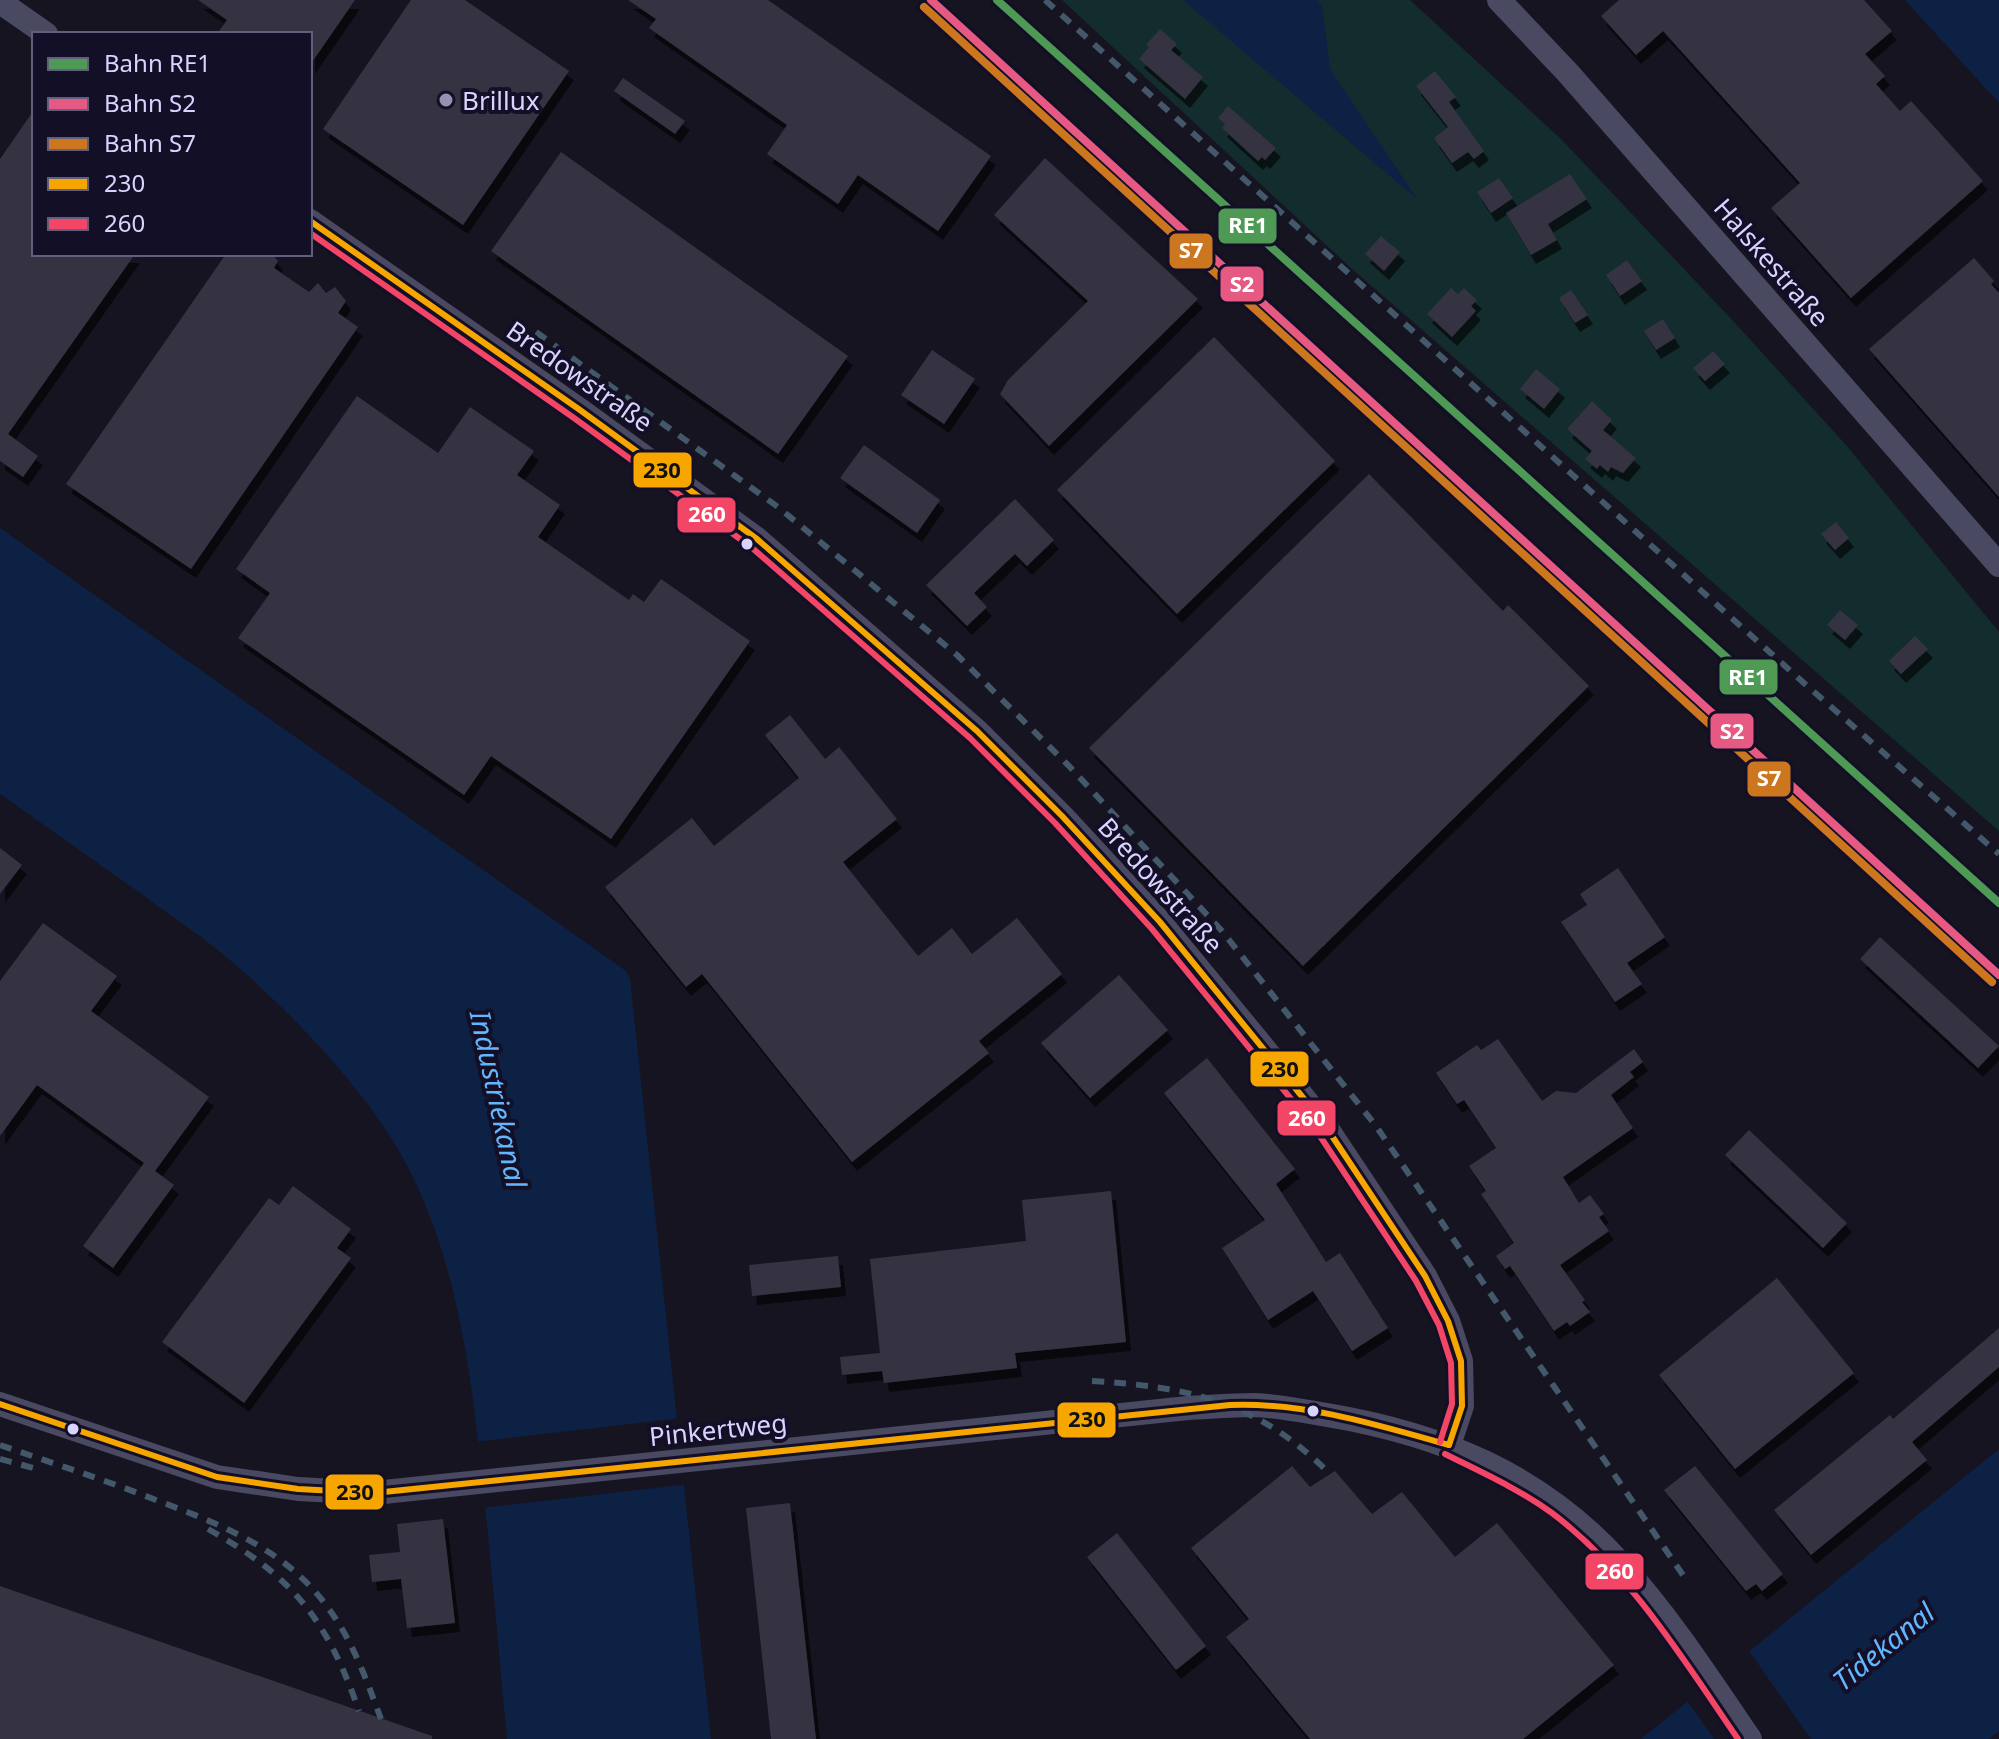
<svg xmlns="http://www.w3.org/2000/svg" width="1999" height="1739" viewBox="0 0 1999 1739" font-family="'Noto Sans',sans-serif">
  <style>
    .green { fill: #132c2d }
    .water { fill: #0d2144 }
    .pier { fill: #161421 }
    .building { fill: #343243; filter: url(#shadow) }
    .lines { fill: none; stroke-linecap: round; stroke-linejoin: round }
    .minor { stroke: #4a4962; stroke-width: 24 }
    .rail { stroke: #43596b; stroke-width: 6; stroke-dasharray: 12 10; stroke-linecap: butt }
    .bus-1-casing { stroke: #130f26; stroke-width: 12 }
    .bus-2-casing { stroke: #130f26; stroke-width: 12 }
    .bus-1 { stroke: #f7a600; stroke-width: 6 }
    .bus-2 { stroke: #f34667; stroke-width: 6 }
    .rail-1-casing { stroke: #130f26; stroke-width: 14 }
    .rail-2-casing { stroke: #130f26; stroke-width: 14 }
    .rail-3-casing { stroke: #130f26; stroke-width: 14 }
    .rail-1 { stroke: #4e9a55; stroke-width: 8 }
    .rail-2 { stroke: #e55983; stroke-width: 8 }
    .rail-3 { stroke: #cc7720; stroke-width: 8 }
    .poi-dot { fill: #9591b1; stroke: #130f26; stroke-width: 3 }
    .bus-dot { fill: #d9d4ff; stroke: #130f26; stroke-width: 3 }
    .labels { text-anchor: middle; dominant-baseline: central; stroke-width: 8; stroke-linejoin: round; paint-order: stroke }
    .poi-label { font-size: 26px; fill: #d9d4ff; stroke: #130f26; text-anchor: start }
    .street-label { font-size: 26px; fill: #d9d4ff; stroke: #130f26 }
    .water-label { font-size: 28px; font-style: italic; fill: #62b6ff; stroke: #130f26 }
    .line-badge { stroke: #130f26; stroke-width: 3 }
    .badge-label { font-size: 22px; text-anchor: middle; font-weight: bold; fill: #fff }
    .pale-badge-label { font-size: 22px; text-anchor: middle; font-weight: bold; fill: #111 }
  </style>
  <defs>
    <filter id="shadow"><feDropShadow dx="5" dy="9" stdDeviation="0" flood-color="#0009"/></filter>
  </defs>
  <rect width="100%" height="100%" fill="#161421"/>
  <path class="green" d="M1062 0H1410L1562 140 1735 323 1846 445 1999 632V831L1352 269Z"/>
  <g class="water">
    <path d="M1183 0H1317L1322 5 1330 69 1418 200Z"/>
    <path d="M1905 0H1999V103Z"/>
    <path d="M0 528 626 971 630 979 711 1739H507C499 1655 492 1570 483 1486 471 1372 457 1251 398 1149 359 1084 296 1018 239 968 209 941 175 919 143 895 95 861 48 828 0 794Z"/>
    <path d="M1999 1449V1731L1989 1739H1641Z"/>
  </g>
  <g class="pier">
    <path d="M682 1418 689 1484 481 1508 474 1442Z"/>
    <path d="M1747 1648 1811 1739H1714L1685 1698Z"/>
  </g>
  <g class="building">
    <path d="M198 0H355L310 65V34H217L227 20Z"/>
    <path d="M411 0H465L569 71 463 225 323 129Z"/>
    <path d="M628 0H768L991 156 938 231 858 175 838 204 767 154 787 125 649 28 656 19Z"/>
    <path d="M1619 0H1864L1892 31 1865 54 1885 76 1876 84 1900 111 1911 101 1983 181 1851 298 1771 208 1800 183 1663 31 1636 55 1601 16Z"/>
    <path d="M1160 29 1177 44 1171 50 1203 77 1185 99 1139 59 1149 47 1146 45Z"/>
    <path d="M1435 71 1456 97 1449 102 1484 151 1474 159 1468 152 1452 163 1434 138 1448 127 1416 86Z"/>
    <path d="M623 78 685 121 675 134 614 91Z"/>
    <path d="M1228 106 1276 148 1265 160 1262 157 1258 161 1222 128 1225 124 1218 118Z"/>
    <path d="M34 110V254H135L8 434 38 456 23 477 0 461V159Z"/>
    <path d="M561 152 848 356 778 454 491 251Z"/>
    <path d="M1045 158 1198 299 1049 446 1000 394 1008 380 1088 301 994 215Z"/>
    <path d="M1570 174 1587 199 1548 224 1557 240 1531 255 1506 213Z"/>
    <path d="M1499 178 1513 198 1491 213 1477 192Z"/>
    <path d="M1381 236 1400 252 1384 271 1365 254Z"/>
    <path d="M226 254H272L278 261 274 268 309 292 318 283 326 293 335 287 346 301 338 313 358 327 191 569 66 484Z"/>
    <path d="M1974 258 1994 281 1991 284 1999 293V497L1869 349Z"/>
    <path d="M1627 260 1642 281 1620 296 1606 275Z"/>
    <path d="M1451 288 1458 294 1464 288 1477 300 1471 306 1476 311 1452 337 1427 314Z"/>
    <path d="M1571 290 1588 315 1575 323 1559 298Z"/>
    <path d="M1663 319 1675 338 1656 350 1644 331Z"/>
    <path d="M1214 337 1335 461 1177 614 1057 490Z"/>
    <path d="M932 350 975 379 944 424 901 395Z"/>
    <path d="M1713 351 1725 364 1705 381 1693 368Z"/>
    <path d="M1536 369 1560 389 1544 409 1520 389Z"/>
    <path d="M357 396 438 453 470 407 534 451 517 475 560 505 538 537 629 600 633 594 644 602 661 579 750 641 611 839 491 756 464 795 238 638 270 593 236 569Z"/>
    <path d="M1592 401 1612 420 1603 430 1636 458 1623 473 1611 467 1608 472 1600 465 1597 469 1585 459 1592 451 1567 429Z"/>
    <path d="M864 445 940 500 917 533 840 478Z"/>
    <path d="M1369 474 1503 611 1508 605 1589 686 1303 966 1089 748Z"/>
    <path d="M1015 499 1054 540 1027 566 1015 554 974 593 987 607 967 626 926 585Z"/>
    <path d="M1836 522 1849 538 1835 550 1821 534Z"/>
    <path d="M1840 610 1858 625 1845 640 1827 625Z"/>
    <path d="M1915 636 1928 649 1901 674 1889 661Z"/>
    <path d="M790 715 825 759 839 747 897 819 843 862 918 956 952 928 972 954 1017 918 1062 974 979 1041 989 1053 852 1162 702 974 686 987 605 887 692 818 714 846 799 778 765 735Z"/>
    <path d="M0 848 22 865 0 894Z"/>
    <path d="M1618 868 1665 937 1627 963 1642 984 1615 1002 1561 922 1587 905 1580 894Z"/>
    <path d="M43 923 117 976 91 1011 209 1097 155 1171 174 1185 113 1268 83 1246 144 1163 37 1085 0 1136V981Z"/>
    <path d="M1880 937 1999 1046 1978 1068 1860 959Z"/>
    <path d="M1119 975 1168 1030 1090 1098 1041 1043Z"/>
    <path d="M1498 1039 1542 1101 1556 1091 1576 1093 1634 1049 1643 1062 1630 1072 1634 1077 1611 1095 1633 1128 1563 1177 1579 1203 1590 1195 1604 1214 1599 1217 1609 1231 1560 1265 1585 1300 1582 1302 1590 1312 1570 1326 1567 1322 1554 1331 1510 1266 1505 1269 1496 1256 1514 1243 1481 1194 1486 1191 1469 1166 1496 1148 1464 1100 1457 1104 1436 1073 1477 1045 1481 1050Z"/>
    <path d="M1207 1058 1295 1169 1276 1184 1326 1262 1340 1253 1388 1328 1352 1351 1313 1291 1268 1320 1222 1248 1265 1220 1164 1093Z"/>
    <path d="M1749 1130 1847 1223 1823 1248 1725 1155Z"/>
    <path d="M293 1186 351 1229 337 1248 351 1258 244 1403 162 1342 269 1198 279 1205Z"/>
    <path d="M1111 1191 1126 1342 1015 1353 1017 1368 884 1383 882 1371 842 1375 840 1357 880 1353 870 1259 1026 1241 1022 1200Z"/>
    <path d="M838 1256 841 1287 752 1296 749 1265Z"/>
    <path d="M1777 1278 1854 1373 1735 1469 1659 1375Z"/>
    <path d="M1999 1328V1367L1912 1442 1927 1460 1811 1555 1774 1510 1890 1415 1893 1419Z"/>
    <path d="M1292 1466 1310 1487 1335 1471 1372 1514 1402 1492 1455 1557 1497 1523 1614 1665 1523 1739H1310L1226 1637 1249 1619 1191 1548Z"/>
    <path d="M1695 1466 1783 1574 1762 1591 1756 1584 1746 1591 1664 1490Z"/>
    <path d="M790 1503 816 1739H771L746 1508Z"/>
    <path d="M443 1519 455 1623 407 1628 401 1579 372 1582 369 1555 400 1552 397 1524Z"/>
    <path d="M1117 1533 1206 1646 1176 1670 1087 1557Z"/>
    <path d="M0 1586 432 1736V1739H0Z"/>
  </g>
  <g class="lines">
    <g class="minor">
      <path d="M1499 0 1568 73 1999 565"/>
      <path d="M0 2 46 34"/>
      <path d="M310 221 580 410 757 539 977 731 1062 816 1160 922 1280 1068 1322 1121 1425 1276 1448 1321 1461 1361 1462 1406 1449 1445"/>
      <path d="M0 1404 217 1477 298 1489 374 1493 1188 1408C1210 1407 1232 1405 1255 1405 1279 1406 1303 1411 1327 1415 1441 1434 1541 1475 1620 1563 1669 1617 1709 1679 1750 1739"/>
    </g>
    <g class="rail">
      <path d="M1045 0 1805 684 1999 854"/>
      <path d="M536 332 778 507 957 655 1069 766 1222 931 1376 1126 1687 1581"/>
      <path d="M1092 1381C1191 1387 1258 1402 1330 1474"/>
      <path d="M0 1445C52 1463 105 1480 156 1500 222 1525 286 1549 329 1609 353 1642 367 1681 381 1719"/>
      <path d="M0 1459 37 1469"/>
      <path d="M208 1529C293 1577 327 1619 359 1711"/>
    </g>
    <g class="bus-1-casing">
      <g id="bus-1">
        <path d="M310 221 580 410 757 539 977 731 1062 816 1160 922 1322 1121 1425 1276 1448 1321 1461 1361 1462 1406 1449 1445"/>
        <path d="M0 1404 217 1477 298 1489 374 1493 1230 1405C1304 1402 1378 1425 1449 1445"/>
      </g>
    </g>
    <g class="bus-2-casing">
      <g id="bus-2">
        <path d="M310 233 574 418 751 547 970 738 1055 823 1152 929 1314 1127 1416 1281 1439 1325 1451 1363 1452 1404 1440 1442"/>
        <path d="M1445 1454C1481 1472 1519 1489 1552 1513 1630 1572 1683 1659 1738 1739"/>
      </g>
    </g>
    <use href="#bus-1" class="bus-1"/>
    <use href="#bus-2" class="bus-2"/>
    <g class="rail-1-casing">
      <path id="rail-1" d="M997 0 1999 903"/>
    </g>
    <g class="rail-2-casing">
      <path id="rail-2" d="M931 0 1999 975"/>
    </g>
    <g class="rail-3-casing">
      <path id="rail-3" d="M924 7 1992 982"/>
    </g>
    <use href="#rail-1" class="rail-1"/>
    <use href="#rail-2" class="rail-2"/>
    <use href="#rail-3" class="rail-3"/>
  </g>
  <circle class="poi-dot" cx="446" cy="100" r="8"/>
  <g class="bus-dot">
    <circle cx="747" cy="544" r="7"/>
    <circle cx="1313" cy="1411" r="7"/>
    <circle cx="73" cy="1429" r="7"/>
  </g>
  <g class="labels">
    <g class="poi-label">
      <text x="462" y="100">Brillux</text>
    </g>
    <g class="street-label">
      <text transform="translate(1772 262) rotate(49)">Halskestraße</text>
      <text transform="translate(580 376) rotate(35)">Bredowstraße</text>
      <text transform="translate(1161 885) rotate(48)">Bredowstraße</text>
      <text transform="translate(718 1429) rotate(-6)">Pinkertweg</text>
    </g>
    <g class="water-label">
      <text transform="translate(499 1099) rotate(78)">Industriekanal</text>
      <text transform="translate(1883 1646) rotate(-39)">Tidekanal</text>
    </g>
  </g>
  <g class="line-badge">
    <rect x="1217" y="207" width="61" height="38" rx="8" fill="#4e9a55"/>
    <rect x="1168" y="232" width="46" height="38" rx="8" fill="#cc7720"/>
    <rect x="1219" y="265" width="46" height="38" rx="8" fill="#e55983"/>
    <rect x="632" y="451" width="61" height="38" rx="8" fill="#f7a600"/>
    <rect x="676" y="496" width="61" height="38" rx="8" fill="#f34667"/>
    <rect x="1718" y="658" width="61" height="38" rx="8" fill="#4e9a55"/>
    <rect x="1709" y="712" width="46" height="38" rx="8" fill="#e55983"/>
    <rect x="1746" y="760" width="46" height="38" rx="8" fill="#cc7720"/>
    <rect x="1249" y="1050" width="61" height="38" rx="8" fill="#f7a600"/>
    <rect x="1276" y="1099" width="61" height="38" rx="8" fill="#f34667"/>
    <rect x="1056" y="1401" width="61" height="38" rx="8" fill="#f7a600"/>
    <rect x="324" y="1473" width="61" height="38" rx="8" fill="#f7a600"/>
    <rect x="1584" y="1552" width="61" height="39" rx="8" fill="#f34667"/>
  </g>
  <g class="badge-label">
    <text x="1248" y="233">RE1</text>
    <text x="1191" y="258">S7</text>
    <text x="1242" y="292">S2</text>
    <text x="707" y="522">260</text>
    <text x="1748" y="685">RE1</text>
    <text x="1732" y="739">S2</text>
    <text x="1769" y="786">S7</text>
    <text x="1307" y="1126">260</text>
    <text x="1615" y="1579">260</text>
  </g>
  <g class="pale-badge-label">
    <text x="662" y="478">230</text>
    <text x="1280" y="1077">230</text>
    <text x="1087" y="1427">230</text>
    <text x="355" y="1500">230</text>
  </g>
  <rect x="32" y="32" width="280" height="224" fill="#130f26" stroke="#625e7d" stroke-width="2"/>
  <rect x="48" y="58" width="40" height="12" fill="#4e9a55" stroke="#625e7d" stroke-width="2"/>
  <text x="104" y="72" font-size="24" fill="#d9d4ff">Bahn RE1</text>
  <rect x="48" y="98" width="40" height="12" fill="#e55983" stroke="#625e7d" stroke-width="2"/>
  <text x="104" y="112" font-size="24" fill="#d9d4ff">Bahn S2</text>
  <rect x="48" y="138" width="40" height="12" fill="#cc7720" stroke="#625e7d" stroke-width="2"/>
  <text x="104" y="152" font-size="24" fill="#d9d4ff">Bahn S7</text>
  <rect x="48" y="178" width="40" height="12" fill="#f7a600" stroke="#625e7d" stroke-width="2"/>
  <text x="104" y="192" font-size="24" fill="#d9d4ff">230</text>
  <rect x="48" y="218" width="40" height="12" fill="#f34667" stroke="#625e7d" stroke-width="2"/>
  <text x="104" y="232" font-size="24" fill="#d9d4ff">260</text>
</svg>
